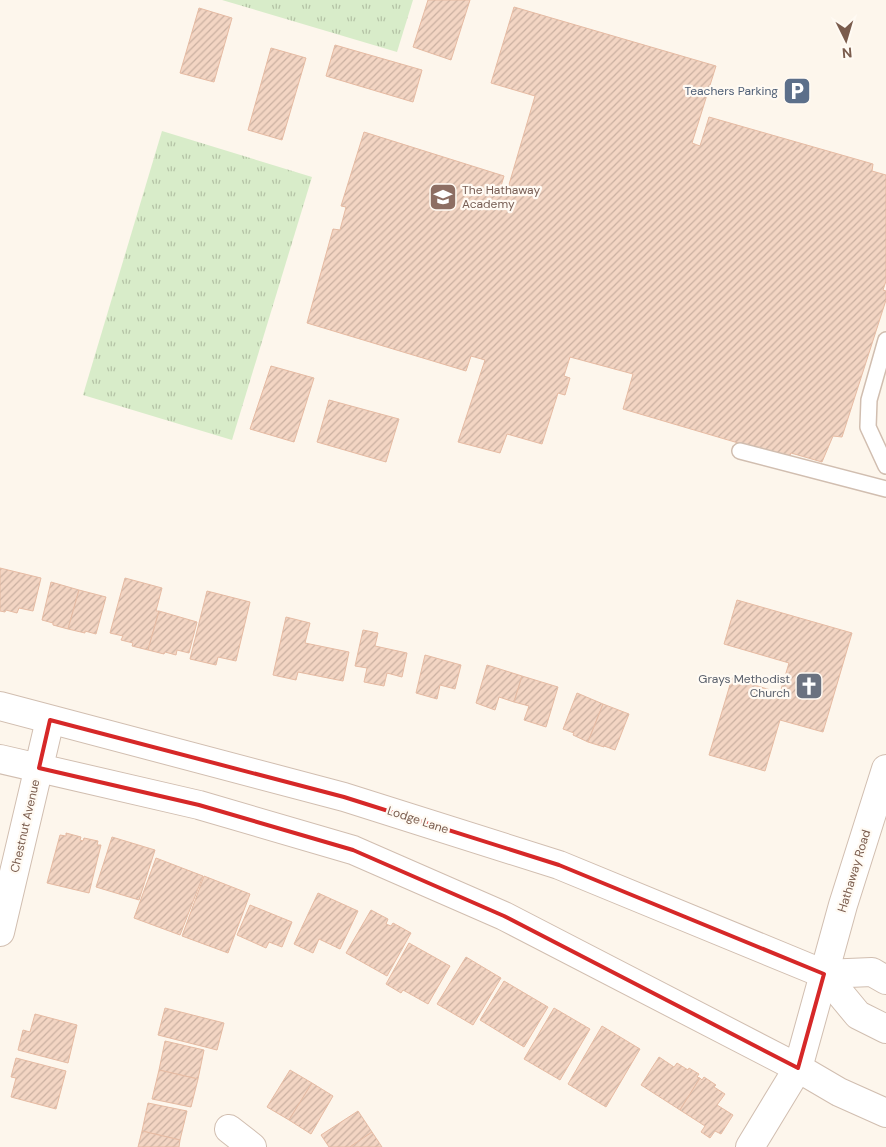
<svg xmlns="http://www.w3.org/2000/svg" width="886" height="1147" viewBox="0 0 886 1147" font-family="'DM Sans',sans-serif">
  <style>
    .park { fill: url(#park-tufts) }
    .building { fill: url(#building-hatch); stroke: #e6bba3 }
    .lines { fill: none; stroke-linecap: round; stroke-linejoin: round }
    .service-casing { stroke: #d1beb0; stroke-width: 18 }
    .minor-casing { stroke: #d1beb0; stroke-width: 30 }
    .tertiary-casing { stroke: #d1beb0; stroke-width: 30 }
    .service { stroke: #fff; stroke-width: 15 }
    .minor { stroke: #fff; stroke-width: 28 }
    .tertiary { stroke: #fff; stroke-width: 28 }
    .marked { fill: none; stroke: #d62828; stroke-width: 4; stroke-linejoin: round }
    .labels { text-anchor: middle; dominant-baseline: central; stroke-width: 4.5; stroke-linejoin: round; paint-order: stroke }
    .service-label { font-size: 12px; fill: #4e5e75; stroke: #fffaf3; text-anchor: end }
    .education-label { font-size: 12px; fill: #785e54; stroke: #fffaf3; text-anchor: start }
    .worship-label { font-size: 12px; fill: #5b616d; stroke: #fffaf3; text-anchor: end }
    .street-label { font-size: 12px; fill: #7a5c4d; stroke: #fffaf3 }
  </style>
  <defs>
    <pattern id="park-tufts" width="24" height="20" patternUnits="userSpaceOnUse" patternTransform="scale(1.25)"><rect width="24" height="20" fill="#d8ecc9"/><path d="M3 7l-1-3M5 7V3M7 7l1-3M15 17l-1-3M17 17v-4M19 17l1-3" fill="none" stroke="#b4c2a5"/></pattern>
    <pattern id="building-hatch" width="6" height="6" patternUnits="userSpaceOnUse" patternTransform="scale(1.25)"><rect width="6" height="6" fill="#f3d5c3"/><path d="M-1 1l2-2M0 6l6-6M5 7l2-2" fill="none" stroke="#cab0a1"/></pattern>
  </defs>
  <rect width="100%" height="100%" fill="#fdf6ec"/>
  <g class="park">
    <path d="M222 0H413L397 52Z"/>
    <path d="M162 131 312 177 232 440 83 395Z"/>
  </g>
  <g class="building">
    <path d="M428 0H470L451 60 413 47Z"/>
    <path d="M514 7 716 66 692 143 700 146 709 117 873 164 872 171 886 175V281L883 290 886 291V300L842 437 833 436 822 462 791 453 789 458 623 409 633 374 570 357 564 376 570 378 565 395 558 393 542 444 507 434 500 453 458 442 485 360 471 356 466 371 307 323 333 229 340 230 346 207 341 206 364 132 504 176 501 186 508 188 535 96 491 83Z"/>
    <path d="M199 8 232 18 214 82 180 73Z"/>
    <path d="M335 45 422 70 413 102 326 76Z"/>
    <path d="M271 48 306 58 282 140 248 130Z"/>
    <path d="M271 366 314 378 294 442 250 429Z"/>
    <path d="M329 400 399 419 386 462 317 442Z"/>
    <path d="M0 568 41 578 33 611 19 608 17 613 6 610 5 612 0 611Z"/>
    <path d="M125 578 162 588 156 611H159L148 650 132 646 133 643 121 640 123 636 110 633Z"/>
    <path d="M51 582 79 590 68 629 53 625V623L42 620Z"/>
    <path d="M79 590 106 597 96 634 85 631V633L68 629Z"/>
    <path d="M207 591 250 602 236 661 218 657 216 665 190 659Z"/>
    <path d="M737 600 852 633 823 732 780 720 765 771 709 755 732 678 780 693 789 663 724 644Z"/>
    <path d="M159 611 197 622 189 653 177 650 176 655 165 652 164 654 148 650Z"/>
    <path d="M286 617 310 623 305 643 349 652 343 681 298 672 296 680 273 675Z"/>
    <path d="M363 630 378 633 375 646 407 653 402 677 387 673 384 686 364 682 367 668 355 666Z"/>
    <path d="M425 655 461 665 455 689 440 685 437 699 416 693Z"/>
    <path d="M487 665 522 676 514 702 499 697 495 710 476 703Z"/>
    <path d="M522 676 558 687 546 727 524 720 529 706 514 702Z"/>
    <path d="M577 693 603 704 588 742 573 735 574 733 563 729Z"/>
    <path d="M603 704 629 714 615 750 604 746V747L588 742Z"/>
    <path d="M66 833 81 837 80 840 83 841 84 838 98 841 97 845H101L89 893 47 883 60 835 66 836Z"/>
    <path d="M112 837 155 850 139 900 96 887Z"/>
    <path d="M156 858 203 876 180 935 134 918Z"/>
    <path d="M204 876 250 894 228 953 182 936Z"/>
    <path d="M318 893 358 911 340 949 319 939 313 953 294 944Z"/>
    <path d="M250 905 292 922 282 947 269 942 266 948 237 935Z"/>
    <path d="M371 910 388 919 386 924 391 926 393 923 411 933 387 976 346 953Z"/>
    <path d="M409 943 450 966 428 1004 403 990 401 993 386 984Z"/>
    <path d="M466 957 501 978 473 1025 437 1004Z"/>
    <path d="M504 981 548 1007 524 1047 480 1020Z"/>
    <path d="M165 1008 224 1023 217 1050 158 1035Z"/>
    <path d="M554 1008 590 1029 560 1080 524 1059Z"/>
    <path d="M35 1014 77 1025 68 1063 18 1050 23 1030 30 1032Z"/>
    <path d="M602 1026 640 1049 606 1107 568 1084Z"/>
    <path d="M165 1041 204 1050 198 1079 159 1070Z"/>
    <path d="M659 1057 674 1067 677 1063 688 1070 689 1068 699 1074 697 1077 700 1078 680 1110 641 1085Z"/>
    <path d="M16 1058 66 1071 56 1109 11 1097 16 1078 11 1077Z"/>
    <path d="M159 1070 198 1079 191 1107 152 1099Z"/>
    <path d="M290 1070 312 1083 289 1120 267 1107Z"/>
    <path d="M704 1077 716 1085 714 1087 725 1094 717 1105 733 1115 721 1134 715 1131 710 1138 701 1132 705 1126 680 1110 700 1078 702 1080Z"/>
    <path d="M312 1083 333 1096 311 1134 289 1120Z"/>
    <path d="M148 1103 187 1111 180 1140 142 1131Z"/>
    <path d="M358 1111 372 1132 350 1147H329L321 1135Z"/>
    <path d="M142 1131 180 1140 179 1147H138Z"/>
    <path d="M372 1132 382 1147H350Z"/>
  </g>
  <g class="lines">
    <g class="service-casing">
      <g id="service">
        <path d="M886 340 869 400 868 427 886 466"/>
        <path d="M740 451 886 489"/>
      </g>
    </g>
    <g class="minor-casing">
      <g id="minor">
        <path d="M0 759 199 805 353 850 504 916 798 1068 839 1092 886 1113"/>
        <path d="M0 932 50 720"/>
        <path d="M229 1129 252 1147"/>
        <path d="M750 1147 798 1068 824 974"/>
      </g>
    </g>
    <g class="tertiary-casing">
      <g id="tertiary">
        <path d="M0 706 344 797 559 865 824 974 872 972 886 980"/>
        <path d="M824 974 843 905 886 769"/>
        <path d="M824 974 858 1015 886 1029"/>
      </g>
    </g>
    <use href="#service" class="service"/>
    <use href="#minor" class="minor"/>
    <use href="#tertiary" class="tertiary"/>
  </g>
  <path class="marked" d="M50 720 344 797 559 865 824 974 798 1068 504 916 353 850 199 805 39 768Z"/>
  <defs>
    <g id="parking-square" transform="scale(1.4375)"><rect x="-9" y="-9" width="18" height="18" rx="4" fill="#5c6f8a" stroke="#fffaf3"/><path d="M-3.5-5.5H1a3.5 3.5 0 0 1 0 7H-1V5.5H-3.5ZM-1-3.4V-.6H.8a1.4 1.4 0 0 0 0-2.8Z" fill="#fff"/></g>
    <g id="school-square" transform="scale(1.4375)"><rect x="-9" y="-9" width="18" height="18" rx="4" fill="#8d6e63" stroke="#fffaf3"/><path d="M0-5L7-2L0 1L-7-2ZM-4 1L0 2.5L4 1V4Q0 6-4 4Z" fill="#fff"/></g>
    <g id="church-square" transform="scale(1.4375)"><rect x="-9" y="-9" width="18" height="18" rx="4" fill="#6b7280" stroke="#fffaf3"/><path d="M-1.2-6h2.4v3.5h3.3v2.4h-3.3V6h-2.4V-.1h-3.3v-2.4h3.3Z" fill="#fff"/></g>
  </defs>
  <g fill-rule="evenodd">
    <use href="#parking-square" x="797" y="91"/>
    <use href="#school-square" x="443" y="197"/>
    <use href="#church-square" x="809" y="686"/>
  </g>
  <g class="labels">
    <g class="service-label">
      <text x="778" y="91">Teachers Parking</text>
    </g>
    <g class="education-label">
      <text x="462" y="190">The Hathaway<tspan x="462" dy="14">Academy</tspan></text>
    </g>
    <g class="worship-label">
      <text x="790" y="679">Grays Methodist<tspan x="790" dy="14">Church</tspan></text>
    </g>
    <g class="street-label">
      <text transform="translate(418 820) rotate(18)">Lodge Lane</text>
      <text transform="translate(25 826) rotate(-77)">Chestnut Avenue</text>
      <text transform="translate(854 871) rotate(-73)">Hathaway Road</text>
    </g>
  </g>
  <g transform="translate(846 40) rotate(175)" stroke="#fffaf3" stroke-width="4" paint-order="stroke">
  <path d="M0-4L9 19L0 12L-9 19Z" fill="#7a5c4d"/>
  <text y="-8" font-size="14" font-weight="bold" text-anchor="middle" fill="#7a5c4d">N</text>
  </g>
</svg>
